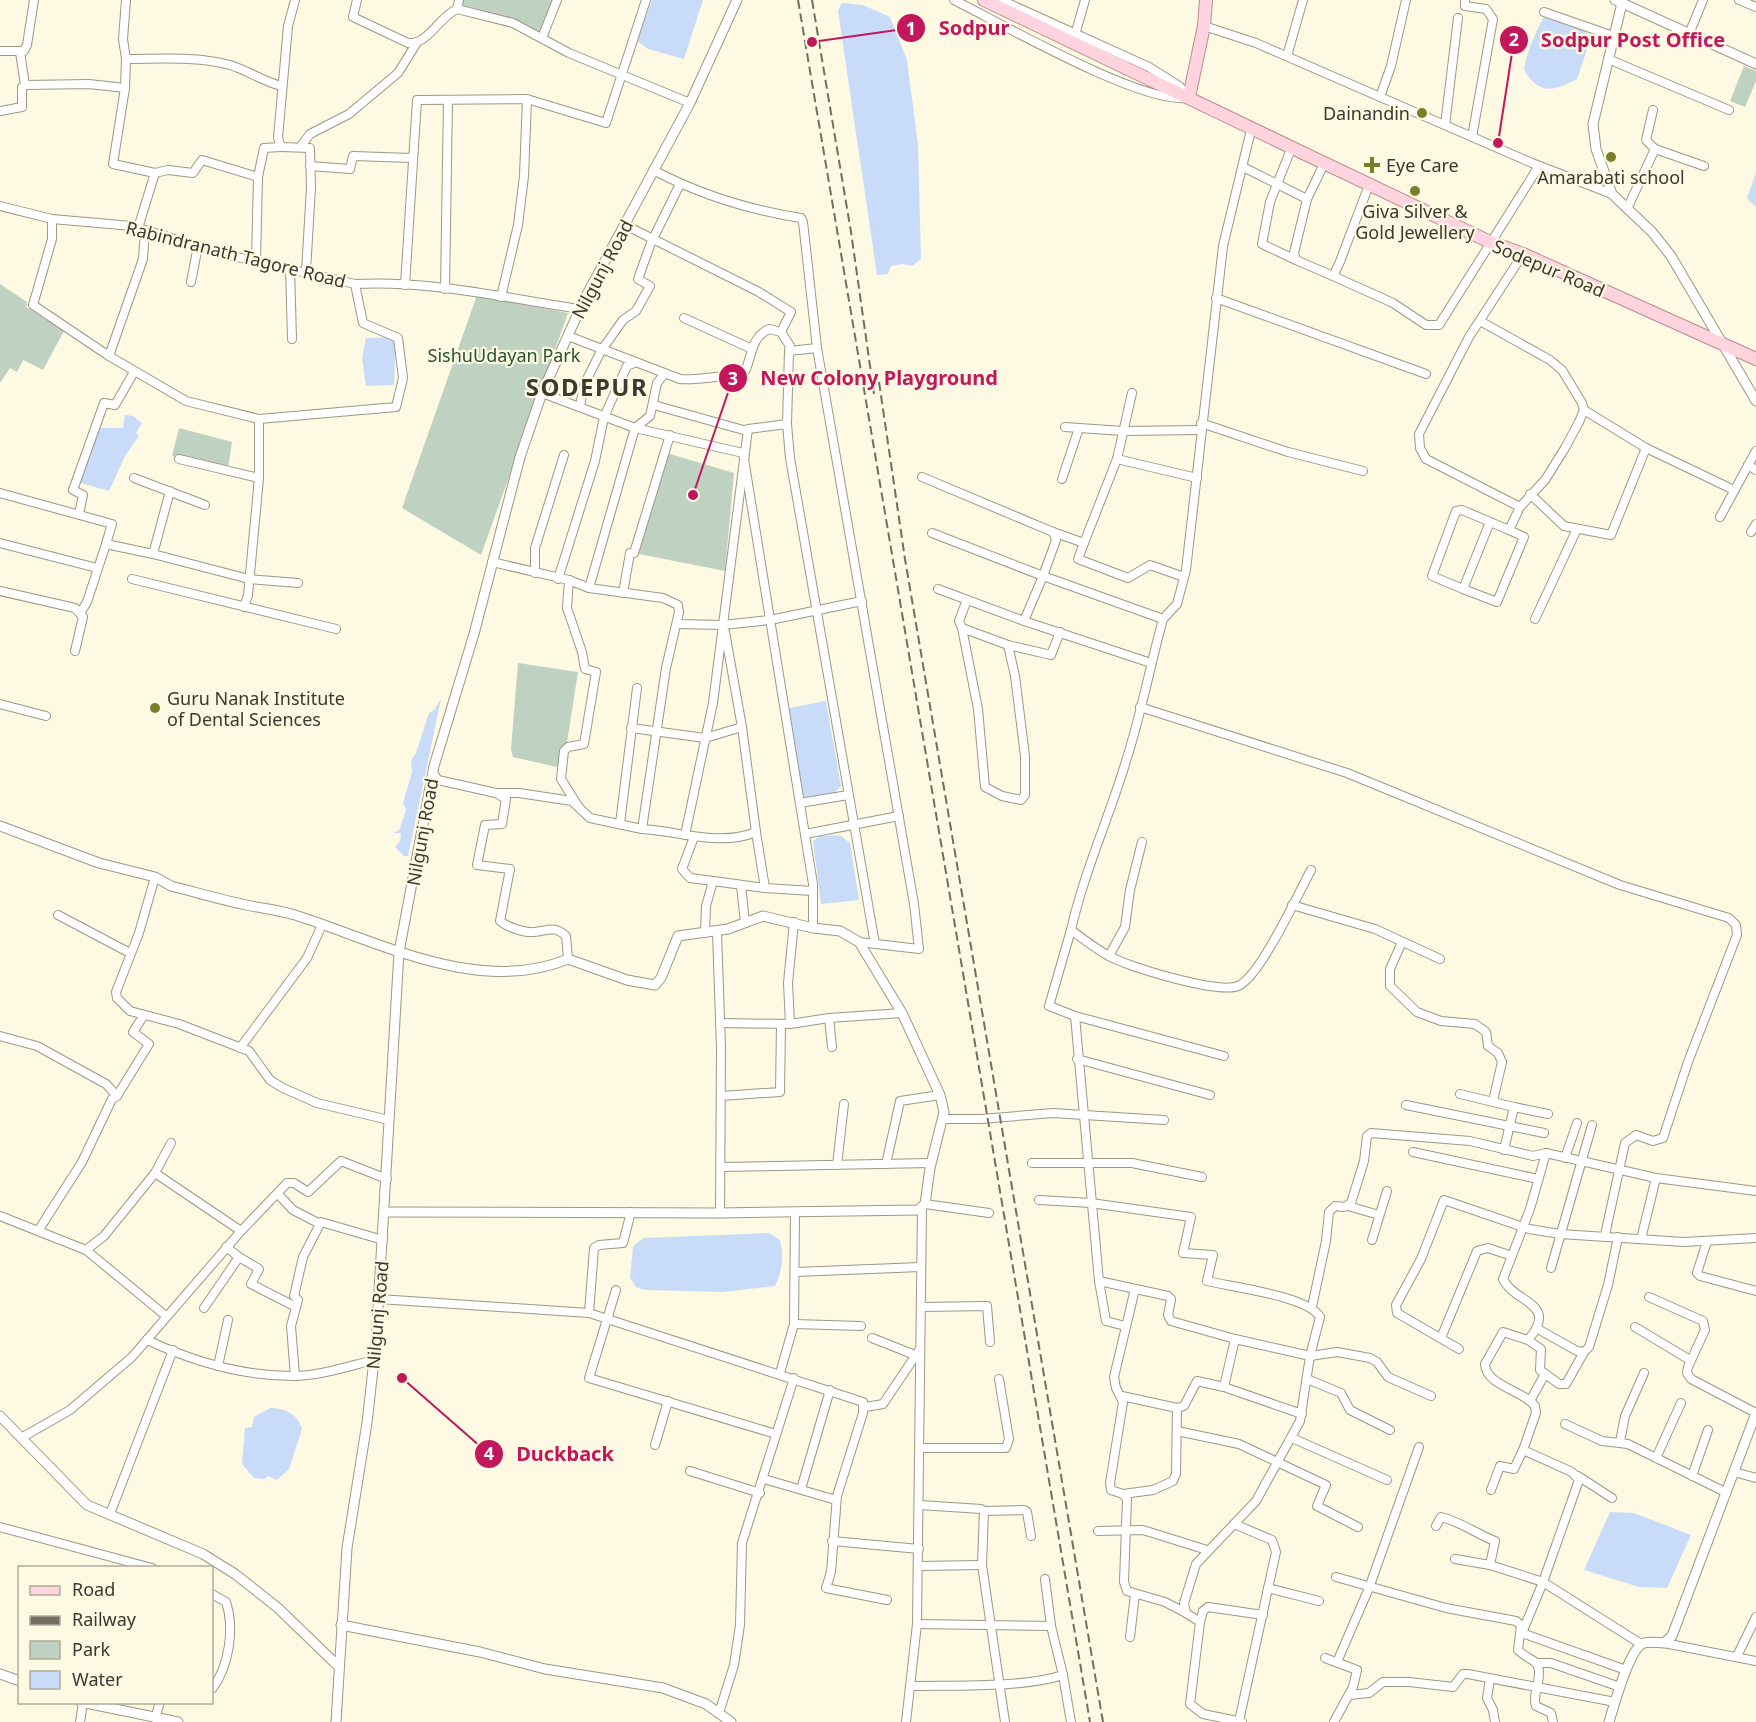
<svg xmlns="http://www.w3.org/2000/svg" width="1756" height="1722" viewBox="0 0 1756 1722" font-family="'Noto Sans',sans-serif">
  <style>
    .green { fill: #bfd2c1 }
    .water { fill: #c8dcfa }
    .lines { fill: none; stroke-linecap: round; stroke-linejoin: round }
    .minor-casing { stroke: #9c9883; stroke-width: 10 }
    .tertiary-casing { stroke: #9c9883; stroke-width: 11 }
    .primary-casing { stroke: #ba8c94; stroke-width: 14 }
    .minor { stroke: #fff; stroke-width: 8 }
    .tertiary { stroke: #fff; stroke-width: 9 }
    .primary { stroke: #ffd4df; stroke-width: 12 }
    .rail { stroke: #726f62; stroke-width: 2; stroke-dasharray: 9 4.5; stroke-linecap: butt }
    .poi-dot { fill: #797f29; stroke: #fef9e2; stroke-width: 2 }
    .labels { text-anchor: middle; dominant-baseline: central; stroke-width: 4.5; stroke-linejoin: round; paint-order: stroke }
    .poi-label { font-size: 18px; fill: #3b3930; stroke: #fef9e2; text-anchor: start }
    .street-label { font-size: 18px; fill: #3b3930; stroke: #fef9e2 }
    .park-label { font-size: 18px; fill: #265330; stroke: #fef9e2 }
    .district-label { font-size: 24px; font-weight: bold; letter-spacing: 1.5px; fill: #3b3930; stroke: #fef9e2 }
    .leader { fill: none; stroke: #c2185b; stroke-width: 2 }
    .callout-dot { fill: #c2185b; stroke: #fef9e2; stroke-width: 2 }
    .mark-label { font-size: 18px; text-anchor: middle; font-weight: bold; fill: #fff }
    .callout-label { font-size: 20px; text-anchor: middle; font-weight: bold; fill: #c2185b; stroke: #fef9e2; stroke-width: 4.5; stroke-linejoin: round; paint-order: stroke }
  </style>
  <rect width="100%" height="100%" fill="#fef9e2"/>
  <g class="green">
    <path d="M461 0H553L541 34 459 8Z"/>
    <path d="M1744 66 1756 71V81L1745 107 1730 101Z"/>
    <path d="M0 284 27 302 26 307 64 331 43 370 23 360 17 372 10 368 0 383Z"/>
    <path d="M477 295 568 313 481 555 402 508Z"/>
    <path d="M179 428 232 442 228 469 172 456Z"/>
    <path d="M667 453 734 473 725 571 634 553Z"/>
    <path d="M518 663 578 672 567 742 561 749 557 767 513 757 511 749Z"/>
  </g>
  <g class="water">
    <path d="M652 0H703L684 59 648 49 637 41Z"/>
    <path d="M842 3 863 5 890 17 907 60 918 145 921 259 912 266 902 264 891 266 888 274 877 275 838 11Z"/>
    <path d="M1550 17 1581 27 1591 38 1577 79C1554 91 1540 96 1524 70 1527 51 1534 36 1543 18Z"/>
    <path d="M1756 173V207L1747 198Z"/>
    <path d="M396 337 394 385 366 386 362 358 366 338Z"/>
    <path d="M125 415 133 416 142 423 136 433 139 436 125 456 109 491 77 482 95 428H123Z"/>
    <path d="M441 699 408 856H404L395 847 400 841 401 833H393L399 830 406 810 403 803 412 772 411 761 416 753 429 713 434 710Z"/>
    <path d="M826 701 841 786 834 793 807 798 803 796 789 708Z"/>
    <path d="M840 835 850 843 859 900 821 904 813 841 820 836Z"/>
    <path d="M769 1233 780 1240C784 1255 782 1273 775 1286L723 1292 645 1290 636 1287 630 1278 633 1246 644 1238Z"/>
    <path d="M270 1408C285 1408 298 1414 302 1429L289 1469 277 1480 268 1476 264 1479 254 1478 242 1464 245 1428 252 1427 254 1417Z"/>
    <path d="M1610 1512 1634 1513 1691 1535 1667 1588 1639 1587 1584 1570Z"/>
  </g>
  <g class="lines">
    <g class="minor-casing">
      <g id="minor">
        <path d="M126 0 123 39 126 59 125 88 113 164 155 173 138 228"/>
        <path d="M295 0 288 26 278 138 281 147 310 148 311 188 306 271"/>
        <path d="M357 0 353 17 408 43C428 45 439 17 457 9L513 23 569 53 690 103"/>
        <path d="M954 0C1002 24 1138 102 1185 98"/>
        <path d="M1001 0 1149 67 1179 86 1188 95"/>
        <path d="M1465 0V6L1486 9 1493 19 1472 137"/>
        <path d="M1739 0 1756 7"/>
        <path d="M457 9 459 0"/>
        <path d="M1544 12 1613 36"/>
        <path d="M1204 26 1256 43 1532 163 1612 194"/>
        <path d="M1689 34 1703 0"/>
        <path d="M1075 35 1085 0"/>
        <path d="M542 38 557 0"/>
        <path d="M0 51H24L27 45 34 0"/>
        <path d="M1287 56 1303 0"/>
        <path d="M126 59C160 59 197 56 230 65 249 71 262 81 281 86"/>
        <path d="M1608 59 1729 110"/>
        <path d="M25 85 89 84 125 88"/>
        <path d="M1380 97 1391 66 1406 0"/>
        <path d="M0 111 22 107V87L25 85 20 52"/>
        <path d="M1445 125 1458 18"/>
        <path d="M1251 130 1223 246 1186 570 1177 604 1163 619C1150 666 1141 715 1126 761 1109 818 1084 872 1071 930 1083 939 1096 949 1109 956 1128 967 1218 994 1238 986 1260 977 1298 894 1311 870"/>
        <path d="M301 146 310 134 349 114 398 73 416 44"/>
        <path d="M1291 149 1270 202 1262 244 1296 260"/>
        <path d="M1655 149 1704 166"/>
        <path d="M1324 164 1307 199 1294 253 1296 260 1333 276 1339 264 1369 185"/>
        <path d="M310 166 350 169 353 156 412 158"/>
        <path d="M1243 167 1307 199"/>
        <path d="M653 170C699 194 749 210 801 218L803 222 817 348 914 904 919 949 859 942"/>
        <path d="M155 173 168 170 193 173 202 160 258 177 264 148 281 147"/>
        <path d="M0 206 52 219 132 226 228 255 355 284C429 280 506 298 580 309"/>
        <path d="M1627 209 1655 149 1646 140 1653 110"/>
        <path d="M52 219V239L33 305 109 356 186 401 259 419V478L248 595 244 607"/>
        <path d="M625 225 759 292 791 312 781 332 790 346 789 351"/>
        <path d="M256 261 258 177"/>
        <path d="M290 268 292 339"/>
        <path d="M1333 276 1393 303 1426 325H1439L1539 166"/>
        <path d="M191 282 198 246"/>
        <path d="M405 285 417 100 527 99 606 123 646 0"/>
        <path d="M445 289 448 100"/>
        <path d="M501 297 518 225 524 176 527 99"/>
        <path d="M1216 298 1426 374"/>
        <path d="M684 318 752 349"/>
        <path d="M1480 321 1550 360 1562 370 1582 403 1584 410 1579 422 1565 448 1545 480 1520 507 1426 459 1420 448 1419 434 1469 337 1523 254"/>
        <path d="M568 336 680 379C701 381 721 374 742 376 752 365 748 338 769 329L781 332"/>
        <path d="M817 348 789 351 787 424 790 458 875 944"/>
        <path d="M109 356 143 259 145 230"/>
        <path d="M542 393 635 428 743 453 813 884V928"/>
        <path d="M654 405 747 431"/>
        <path d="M580 406 584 385 601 351 623 320 636 311 650 286 638 279 651 243 680 184"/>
        <path d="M1584 410 1646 448 1734 490"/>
        <path d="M259 419 396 407 403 378 398 338 363 323 355 284"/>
        <path d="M1201 423 1288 452 1363 471"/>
        <path d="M1065 427 1123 431 1200 430"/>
        <path d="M179 459 259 478"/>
        <path d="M1117 459 1197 478"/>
        <path d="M1748 465 1756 470"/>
        <path d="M922 477 1053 532 1056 540 1043 576 1163 619"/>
        <path d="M134 478 205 505"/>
        <path d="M1062 479 1079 428"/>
        <path d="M170 491 153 554 249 579 298 583"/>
        <path d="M0 493 112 524 106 544 153 554"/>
        <path d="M1530 494 1564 526 1611 535 1646 448"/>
        <path d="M79 514 83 495 73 490 104 403 115 405 134 372"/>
        <path d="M1720 517 1756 451"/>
        <path d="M1490 522 1463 589 1497 602 1524 537 1509 530 1520 507"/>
        <path d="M1053 532 1084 543 1117 459 1132 393"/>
        <path d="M1751 532 1756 524"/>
        <path d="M932 533 1043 576 1024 621 938 589"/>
        <path d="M0 543 97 568"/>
        <path d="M1084 543 1078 559 1128 578 1150 565 1184 577"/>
        <path d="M492 562 569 580 589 588 663 598 678 605 679 612 666 668 642 829C680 831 719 847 756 832L765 888 813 891"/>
        <path d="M535 573V548L564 455"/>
        <path d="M132 579 336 629"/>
        <path d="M558 579 595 461 604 417 627 366 634 363"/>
        <path d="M569 580 567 608 582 652 585 669 596 672 584 744 568 747 564 751 561 779 578 806"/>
        <path d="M589 588 635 428 650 416 657 383 665 373"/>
        <path d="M1463 589 1432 576 1456 511 1462 510 1509 530"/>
        <path d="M0 591 75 608 83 617 75 651"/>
        <path d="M623 593 630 553H634L670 435"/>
        <path d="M967 600 959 621 962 628 1008 645 1051 655 1060 632"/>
        <path d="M81 612 87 602 106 544"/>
        <path d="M1535 619 1577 529"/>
        <path d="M1024 621 1151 663"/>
        <path d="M677 624 723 625 770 620 862 601"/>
        <path d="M962 628 978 709 985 787 1002 796 1021 800 1025 795V756L1015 676 1008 645"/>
        <path d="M725 632 742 727 756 832"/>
        <path d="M0 704 46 716"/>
        <path d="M1140 707 1347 773 1620 885 1729 918 1736 925 1737 935 1688 1062 1663 1138 1653 1141 1636 1135 1625 1143 1605 1235"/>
        <path d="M631 728 705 738 742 727"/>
        <path d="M433 773 438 780 496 793H519L572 801 590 818 642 829"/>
        <path d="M496 793 506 799 502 824 485 825 477 865 510 869 500 921C507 927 525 933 534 932 547 931 554 925 566 936L568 959"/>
        <path d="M800 803 848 795"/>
        <path d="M620 823 637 688"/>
        <path d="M805 834 899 816"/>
        <path d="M685 835 713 703 748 429 787 424"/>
        <path d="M694 837 682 869 690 878 713 881"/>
        <path d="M155 877 139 933 116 992 117 998 130 1011 179 1024 249 1051 270 1080 283 1088 317 1103 389 1120"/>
        <path d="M741 885 745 923"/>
        <path d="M1292 905 1375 929 1440 959"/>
        <path d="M58 915 130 953"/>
        <path d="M1071 930 1049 1006 1075 1016 1224 1056"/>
        <path d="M717 932 721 1048 720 1213"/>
        <path d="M705 933 706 906 713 881 765 888"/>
        <path d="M1402 942 1390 969V986L1417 1012 1441 1021 1475 1024 1486 1032 1488 1046 1498 1053 1502 1062 1493 1101"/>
        <path d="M1109 956 1125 927 1130 890 1142 842"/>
        <path d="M1075 1016 1099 1281 1168 1296 1171 1299 1168 1315 1171 1321 1235 1339"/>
        <path d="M829 1018 902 1013"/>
        <path d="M720 1023 790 1024 788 983 794 922"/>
        <path d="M790 1024 829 1018 832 1047"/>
        <path d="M0 1036 37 1046 106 1084 117 1096 112 1099 82 1162 38 1231"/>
        <path d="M240 1048 307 958 322 925"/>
        <path d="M1077 1059 1210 1095"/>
        <path d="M1460 1094 1514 1107 1504 1150"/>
        <path d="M117 1096 149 1044 133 1032 144 1015"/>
        <path d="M721 1096 780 1092 781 1024"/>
        <path d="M1406 1105 1544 1133"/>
        <path d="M1514 1107 1548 1114"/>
        <path d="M942 1119H981L1053 1113 1164 1120"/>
        <path d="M1413 1152 1538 1179"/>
        <path d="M1546 1153 1656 1178 1756 1191"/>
        <path d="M1565 1158 1577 1123"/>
        <path d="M1032 1163H1132L1202 1177"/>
        <path d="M886 1164 900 1101 940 1095"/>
        <path d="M837 1165 844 1104"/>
        <path d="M721 1167 931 1163"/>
        <path d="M155 1173 171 1143"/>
        <path d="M278 1194 293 1210 320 1224"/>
        <path d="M1039 1200 1091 1203 1191 1217 1183 1253 1213 1255 1207 1281C1231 1287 1308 1296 1320 1317L1310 1356 1300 1421 1256 1501 1196 1564 1184 1603 1186 1613 1200 1622 1190 1704 1203 1714 1242 1722"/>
        <path d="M925 1204 989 1213"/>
        <path d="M1348 1206 1379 1215"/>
        <path d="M0 1216 86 1250 104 1236 155 1173 241 1231 132 1357 70 1410 21 1438"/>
        <path d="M241 1231 287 1183H294L308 1192 341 1161 387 1179"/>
        <path d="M1641 1239 1656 1178"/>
        <path d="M1372 1240 1387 1191"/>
        <path d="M1707 1241 1697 1273 1700 1276 1756 1291"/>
        <path d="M86 1250 166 1316"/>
        <path d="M239 1257 259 1269 251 1284 296 1307"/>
        <path d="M1551 1268 1592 1125"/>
        <path d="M795 1272 921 1267"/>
        <path d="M1099 1281 1106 1321 1125 1326"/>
        <path d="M1135 1289 1114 1377 1116 1388 1123 1402 1110 1483 1111 1490 1123 1494 1127 1499 1124 1582 1127 1591 1165 1602 1186 1613"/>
        <path d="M616 1290 589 1378 776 1434"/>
        <path d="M1649 1297 1703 1321 1705 1330 1688 1367 1687 1373 1691 1379 1756 1413"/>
        <path d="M379 1299 589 1313 863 1402V1413L837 1496 831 1572 826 1588 887 1600"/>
        <path d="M921 1307 987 1306 990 1342"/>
        <path d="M1312 1307 1326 1241 1329 1212 1335 1206 1344 1207 1351 1203 1364 1161 1367 1136 1371 1133 1470 1141 1533 1156 1546 1153 1530 1209 1503 1279C1514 1303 1560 1303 1528 1340L1503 1332 1485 1364C1486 1386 1523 1390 1535 1406L1536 1413 1523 1450 1572 1472 1579 1480 1543 1582 1641 1644"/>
        <path d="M204 1308 239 1257 226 1247"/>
        <path d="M589 1313 594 1248 599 1245 623 1243 631 1212"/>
        <path d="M794 1324 861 1326"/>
        <path d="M1635 1327 1690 1360"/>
        <path d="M1536 1328 1577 1351 1584 1352 1589 1347 1608 1285 1618 1237"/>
        <path d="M872 1338 915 1355"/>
        <path d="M1441 1338 1477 1251 1488 1248 1512 1256"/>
        <path d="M147 1340C192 1361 243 1376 293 1376 319 1376 349 1366 374 1360"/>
        <path d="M1528 1340 1541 1349 1540 1370 1559 1384H1566L1584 1352"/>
        <path d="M1459 1349 1397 1313 1396 1305 1421 1259 1444 1200 1529 1229 1560 1234 1684 1242 1756 1238"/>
        <path d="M218 1366 228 1320"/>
        <path d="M780 1373 794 1324 795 1212"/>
        <path d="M295 1376 291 1326 298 1300 294 1296 303 1257 321 1222 383 1240"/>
        <path d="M1307 1379 1341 1393 1350 1410 1390 1430"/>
        <path d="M1122 1396 1177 1408 1184 1406 1197 1381 1224 1387"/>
        <path d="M1530 1401 1545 1374"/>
        <path d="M865 1407 883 1404 920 1349"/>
        <path d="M1302 1414 1224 1387 1235 1339 1310 1356 1337 1352 1370 1358 1377 1362 1388 1377 1431 1396"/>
        <path d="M1565 1424 1602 1441 1628 1444 1725 1492"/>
        <path d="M1177 1431 1239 1444 1326 1485 1317 1506 1358 1527"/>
        <path d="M1292 1438 1387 1480"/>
        <path d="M1620 1442 1625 1416 1644 1373"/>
        <path d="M655 1445 668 1401"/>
        <path d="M920 1448H1006L1009 1439 999 1379"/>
        <path d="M1656 1458 1681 1403"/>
        <path d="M690 1471 760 1493"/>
        <path d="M1734 1472 1756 1478"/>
        <path d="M1578 1476 1612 1498"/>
        <path d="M1692 1476 1708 1430"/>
        <path d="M764 1479 836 1500"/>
        <path d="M801 1489 830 1390"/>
        <path d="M1491 1490 1500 1466 1514 1469 1523 1450"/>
        <path d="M1123 1494 1153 1490 1173 1481 1176 1474 1177 1408"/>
        <path d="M920 1505 981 1509 984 1511 982 1565 1005 1722"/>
        <path d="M984 1511 1024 1510 1027 1512 1031 1536"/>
        <path d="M110 1514 173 1350"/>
        <path d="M1234 1524 1272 1540 1276 1552 1239 1721"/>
        <path d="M1436 1526 1441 1517C1462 1522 1476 1534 1495 1541L1490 1565"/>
        <path d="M0 1527 152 1568"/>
        <path d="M1098 1531 1143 1530 1207 1550"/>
        <path d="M832 1541 919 1549"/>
        <path d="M1455 1559 1490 1565 1543 1582 1522 1633 1626 1670"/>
        <path d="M919 1566 982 1565"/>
        <path d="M1336 1577 1446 1608 1516 1621 1521 1625 1518 1650C1523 1655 1529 1658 1535 1662 1546 1673 1531 1693 1536 1706L1551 1713 1553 1722"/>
        <path d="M1268 1588 1319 1601"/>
        <path d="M212 1594 226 1602C235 1628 229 1667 212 1689"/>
        <path d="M1200 1622 1203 1611 1208 1607 1263 1615"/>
        <path d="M917 1624 1051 1626"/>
        <path d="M1130 1637 1135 1594"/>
        <path d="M1664 1643 1756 1661"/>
        <path d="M1737 1656 1756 1617"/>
        <path d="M1325 1658 1357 1670 1353 1687 1334 1722"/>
        <path d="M1337 1662 1369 1588 1419 1447"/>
        <path d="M1536 1663H1551L1620 1687"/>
        <path d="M1063 1675 1071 1722"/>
        <path d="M1490 1679 1487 1698 1493 1710 1495 1722"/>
        <path d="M912 1686C954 1685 1024 1688 1063 1675L1051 1626 1045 1579"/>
        <path d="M1349 1695 1369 1693 1383 1682H1409L1453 1687 1463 1674H1468L1615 1702"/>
        <path d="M719 1713 734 1665 740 1625 742 1543 794 1378"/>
        <path d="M155 1718 160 1702"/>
        <path d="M80 1722 83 1703"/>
        <path d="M906 1722 917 1624 922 1208"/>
      </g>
    </g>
    <g class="tertiary-casing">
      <g id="tertiary">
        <path d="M1615 0 1622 3 1593 124 1596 149 1612 194 1652 232 1671 256 1756 401"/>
        <path d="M1622 3 1756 64"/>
        <path d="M0 826 99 863 155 877 171 886C195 892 218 899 242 904 259 908 278 910 295 915 380 942 479 996 568 959L627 980 655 985 661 978 678 936 728 929 763 916 813 928 840 931 859 942 902 1013 940 1095 944 1112 930 1168 925 1204 918 1210 720 1213 385 1212"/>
        <path d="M0 1416 87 1505 203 1554 235 1574 278 1608 338 1666"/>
        <path d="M341 1625 480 1652 545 1669 663 1688 706 1704 731 1722"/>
        <path d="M0 1674 20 1681"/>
        <path d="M81 1702 178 1722"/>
        <path d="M336 1722 347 1548 367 1423 376 1342 399 952 434 766 474 634 520 457 542 393 584 300 690 103 737 0"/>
        <path d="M1609 1722C1614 1706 1629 1648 1644 1643 1650 1641 1658 1643 1664 1643L1672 1636 1756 1413"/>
      </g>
    </g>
    <g class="primary-casing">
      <g id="primary">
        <path d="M984 0C1153 81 1321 162 1490 242L1523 254 1756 359"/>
        <path d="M1189 97 1204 26 1206 0"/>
      </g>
    </g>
    <use href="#minor" class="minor"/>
    <use href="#tertiary" class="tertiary"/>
    <use href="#primary" class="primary"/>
    <g class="rail">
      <path d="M798 0 1090 1722"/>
      <path d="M812 0 851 232 874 394"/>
      <path d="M879 382 905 559 1103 1722"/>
    </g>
  </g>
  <g class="poi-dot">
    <circle cx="1422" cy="113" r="6"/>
    <circle cx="1611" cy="157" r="6"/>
    <path d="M1369 156h6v6h6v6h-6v6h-6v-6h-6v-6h6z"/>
    <circle cx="1415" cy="191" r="6"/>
    <circle cx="155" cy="708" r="6"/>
  </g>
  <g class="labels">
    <g class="poi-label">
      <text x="1410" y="113" text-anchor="end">Dainandin</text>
      <text x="1386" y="165">Eye Care</text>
      <text x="1611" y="177" text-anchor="middle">Amarabati school</text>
      <text x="1415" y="211" text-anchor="middle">Giva Silver &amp;<tspan x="1415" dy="21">Gold Jewellery</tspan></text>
      <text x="167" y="698">Guru Nanak Institute<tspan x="167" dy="21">of Dental Sciences</tspan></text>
    </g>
    <g class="street-label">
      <text transform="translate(236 254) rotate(14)">Rabindranath Tagore Road</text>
      <text transform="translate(1549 268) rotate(23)">Sodepur Road</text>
      <text transform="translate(602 269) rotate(-62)">Nilgunj Road</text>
      <text transform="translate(422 832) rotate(-80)">Nilgunj Road</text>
      <text transform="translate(377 1315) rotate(-85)">Nilgunj Road</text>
    </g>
    <g class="park-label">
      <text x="504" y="355">SishuUdayan Park</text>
    </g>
    <g class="district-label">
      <text x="587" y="386">SODEPUR</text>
    </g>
  </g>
  <path class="leader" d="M812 42L911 28M1498 143L1514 40M693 495L733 378M402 1378L489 1454"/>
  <g class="callout-dot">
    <circle cx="812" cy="42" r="6"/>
    <circle cx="1498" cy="143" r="6"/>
    <circle cx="693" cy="495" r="6"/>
    <circle cx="402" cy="1378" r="6"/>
    <circle cx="911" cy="28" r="15"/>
    <circle cx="1514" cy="40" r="15"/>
    <circle cx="733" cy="378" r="15"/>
    <circle cx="489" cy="1454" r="15"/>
  </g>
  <g class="mark-label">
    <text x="911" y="35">1</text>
    <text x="1514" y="46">2</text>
    <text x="733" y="385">3</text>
    <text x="489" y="1460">4</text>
  </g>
  <g class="callout-label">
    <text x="974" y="35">Sodpur</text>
    <text x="1633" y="47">Sodpur Post Office</text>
    <text x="879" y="385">New Colony Playground</text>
    <text x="565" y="1461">Duckback</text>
  </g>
  <rect x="18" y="1566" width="195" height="138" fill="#fef9e2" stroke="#b0ac9b" stroke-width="1.5"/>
  <rect x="30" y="1586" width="30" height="9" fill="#ffd4df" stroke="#b0ac9b" stroke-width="1.5"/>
  <text x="72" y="1596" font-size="18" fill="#3b3930">Road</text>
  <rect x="30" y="1616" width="30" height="9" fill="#726f62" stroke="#b0ac9b" stroke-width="1.5"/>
  <text x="72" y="1626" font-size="18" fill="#3b3930">Railway</text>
  <rect x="30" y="1641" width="30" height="18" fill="#bfd2c1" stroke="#b0ac9b" stroke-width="1.5"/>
  <text x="72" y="1656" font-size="18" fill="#3b3930">Park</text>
  <rect x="30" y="1671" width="30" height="18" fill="#c8dcfa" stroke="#b0ac9b" stroke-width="1.5"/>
  <text x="72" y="1686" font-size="18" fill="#3b3930">Water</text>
</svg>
